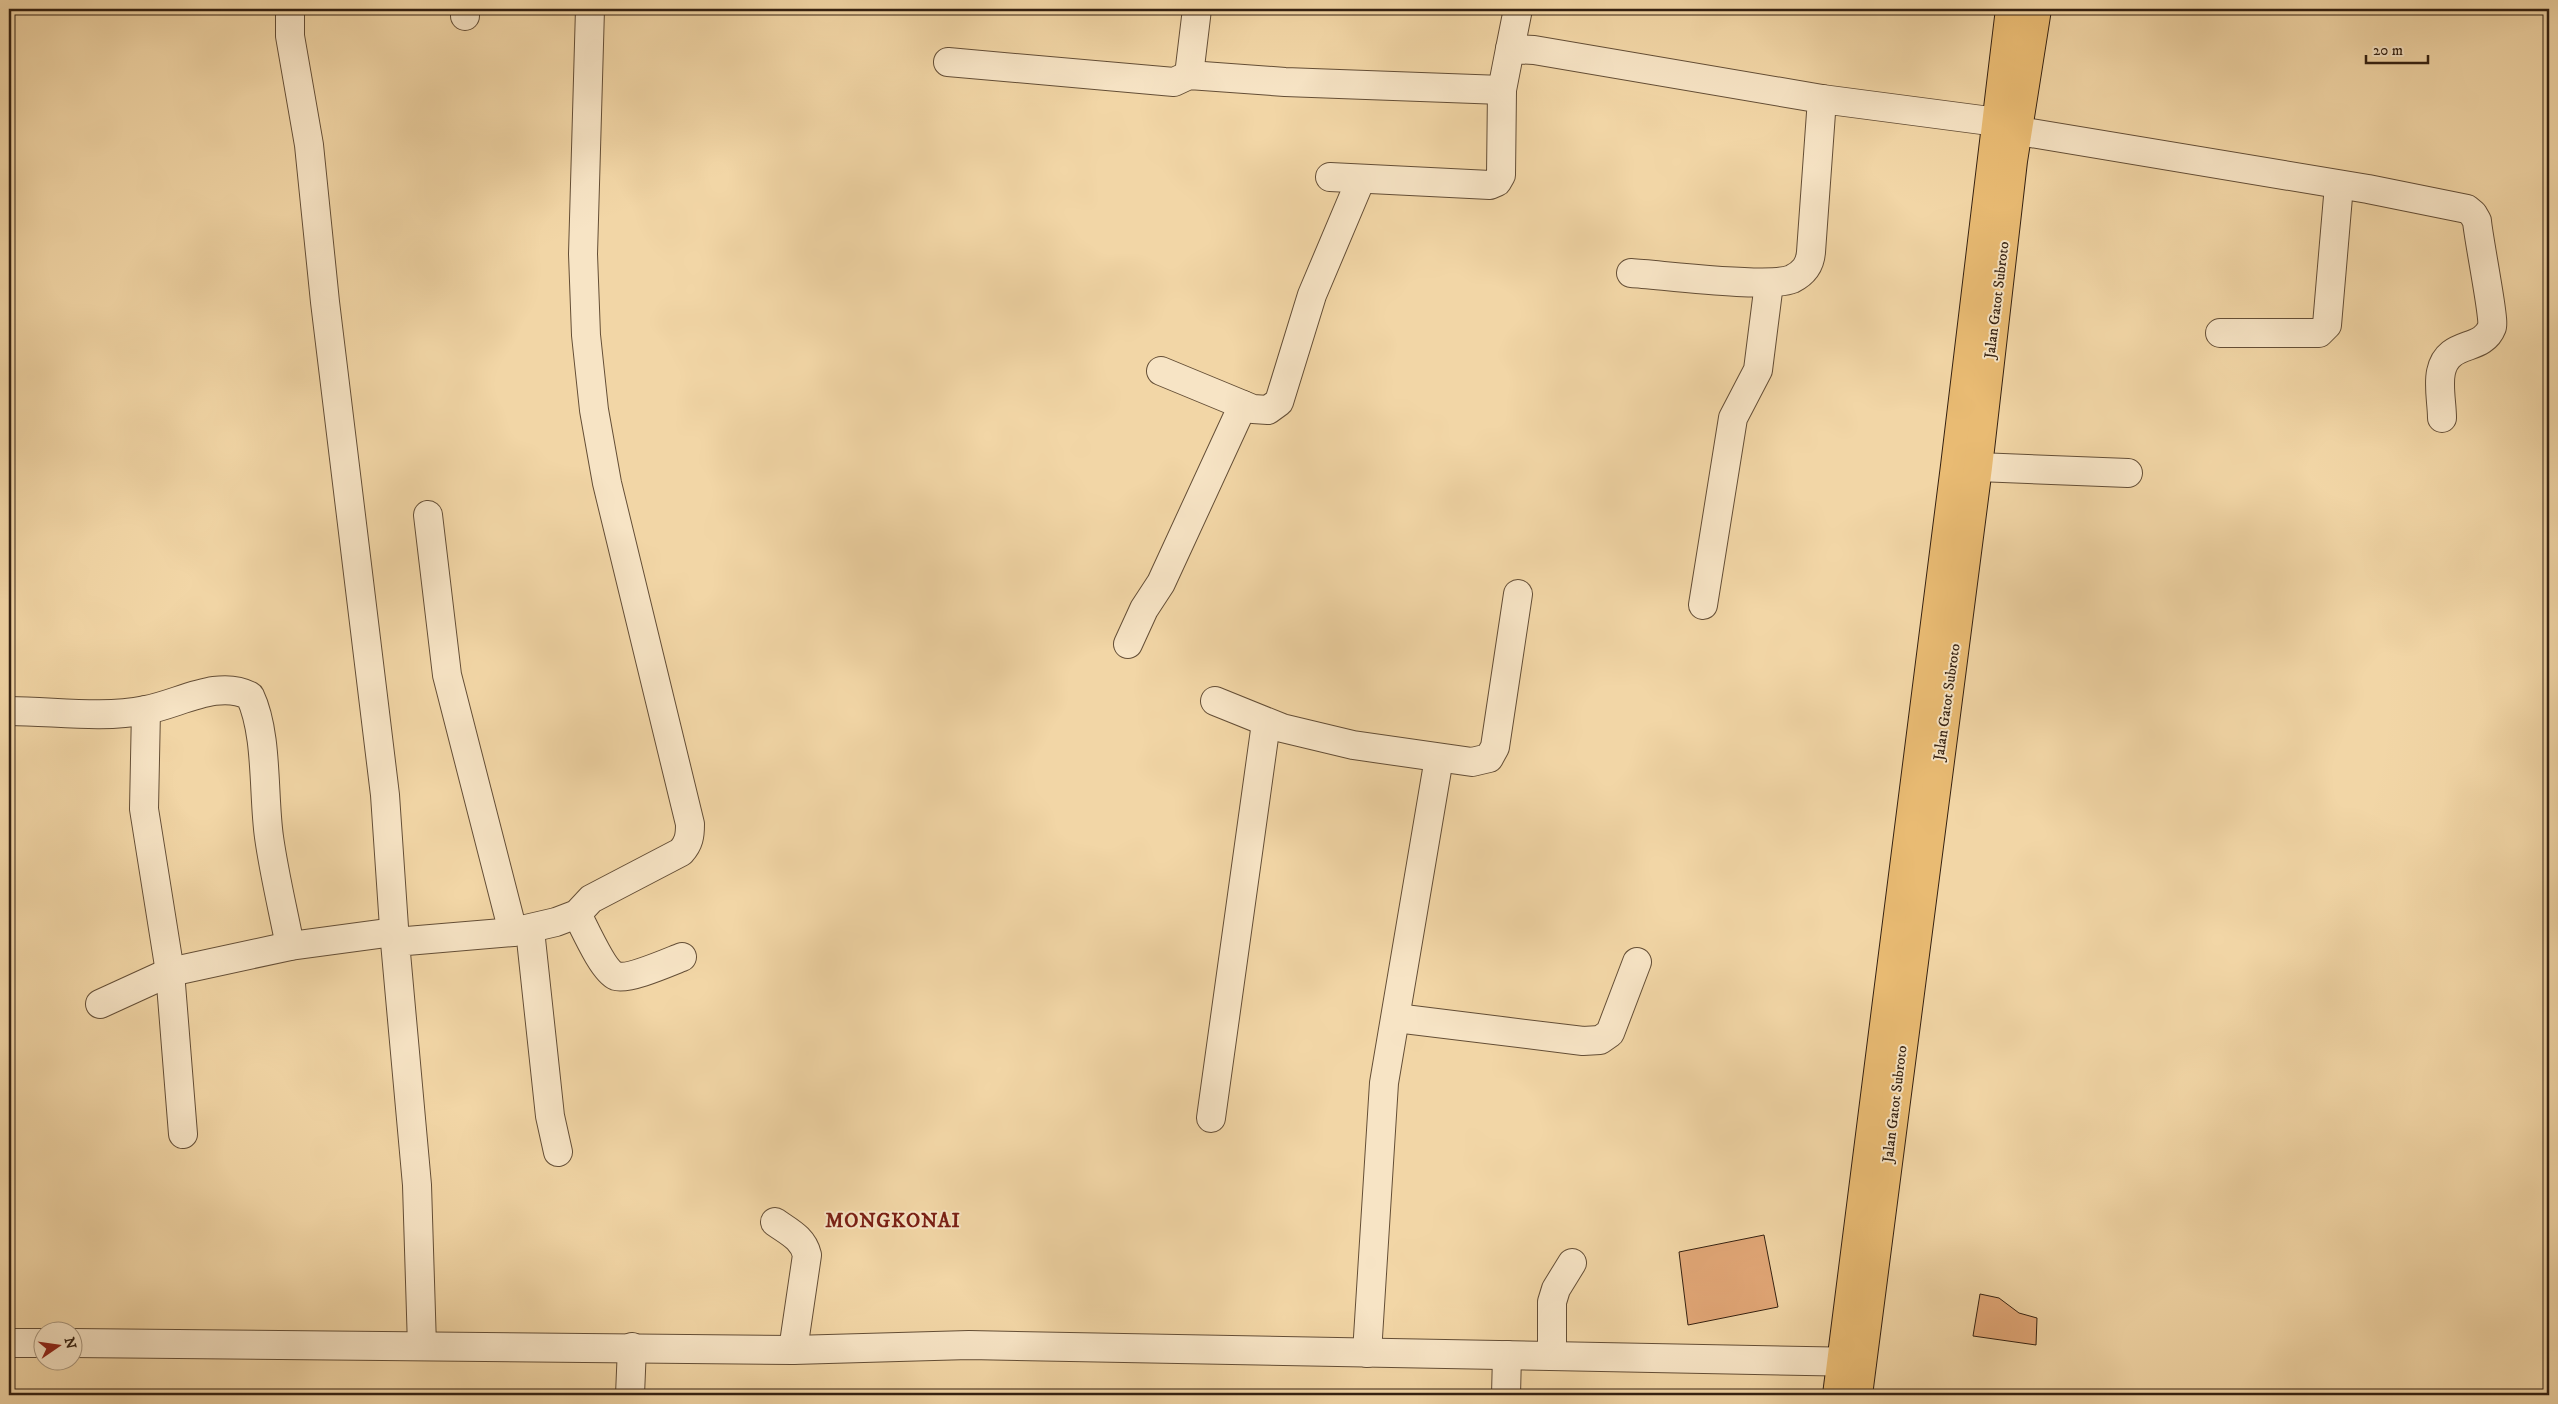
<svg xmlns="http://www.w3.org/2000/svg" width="2558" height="1404" viewBox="0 0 2558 1404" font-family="'IM FELL DW Pica',serif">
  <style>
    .building { fill: #e2a777; stroke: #352111 }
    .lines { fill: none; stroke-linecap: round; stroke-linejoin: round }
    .minor-casing { stroke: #644e36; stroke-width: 30 }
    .highway-casing { stroke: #352111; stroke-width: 30 }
    .minor { stroke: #f7e4c5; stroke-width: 28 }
    .highway { stroke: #e9bb73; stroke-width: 28 }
    .labels { text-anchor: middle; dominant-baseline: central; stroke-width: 4; stroke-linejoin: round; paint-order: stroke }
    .street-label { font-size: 15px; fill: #352111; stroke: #f7e4c5 }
    .district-label { font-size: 20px; font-weight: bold; letter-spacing: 1px; fill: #7a1f14; stroke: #f7e4c5 }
  </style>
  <rect width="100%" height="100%" fill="#f2d6a6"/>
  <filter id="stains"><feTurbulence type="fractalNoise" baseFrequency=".004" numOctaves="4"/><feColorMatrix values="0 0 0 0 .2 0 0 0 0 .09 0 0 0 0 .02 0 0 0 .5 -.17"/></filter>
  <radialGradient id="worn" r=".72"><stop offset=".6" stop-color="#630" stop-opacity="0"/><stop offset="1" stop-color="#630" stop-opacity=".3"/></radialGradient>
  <g class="building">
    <path d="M1764 1235 1778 1307 1688 1325 1679 1252Z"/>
    <path d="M1980 1294 1999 1298 2019 1313 2037 1318 2036 1345 1973 1336Z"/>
  </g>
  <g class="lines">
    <g class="minor-casing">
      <g id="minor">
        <path d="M290 9V36L309 145 325 302 385 795 395 942"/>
        <path d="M465 16V9"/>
        <path d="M1510 49 1518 9"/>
        <path d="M948 62 1174 82 1189 75 1285 82 1502 90"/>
        <path d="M1189 75 1197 9"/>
        <path d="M2019 131 2368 189 2467 209 2473 214 2477 221C2478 236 2495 321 2492 327 2482 353 2448 339 2441 372 2438 386 2442 404 2442 418"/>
        <path d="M1330 177 1490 185 1497 182 1501 175 1502 90 1510 49 1534 50 1822 99 2020 125"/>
        <path d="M1631 273C1663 275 1768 289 1792 279 1804 273 1810 265 1811 252L1822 99"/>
        <path d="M2220 333H2319L2327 325 2339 185"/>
        <path d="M1161 371 1253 409 1268 410 1279 402 1312 295 1361 179"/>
        <path d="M1978 467 2128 473"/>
        <path d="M428 515 447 675 513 932"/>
        <path d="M1703 605 1733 418 1758 370 1769 283"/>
        <path d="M1128 644 1144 609 1161 583 1243 405"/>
        <path d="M1215 701 1282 728 1353 745 1472 762 1489 758 1495 747 1518 594"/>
        <path d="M146 710 144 809 170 972 183 1134"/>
        <path d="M9 711C54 711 101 719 146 710 179 704 218 679 250 696 268 734 263 795 269 837 274 873 283 910 290 946"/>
        <path d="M577 914C584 927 603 971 616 976 629 980 669 962 682 957"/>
        <path d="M530 930 550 1116 558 1152"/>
        <path d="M100 1004 170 972 290 946 394 932"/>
        <path d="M1396 1018 1583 1041 1600 1040 1610 1033 1637 962"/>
        <path d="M1211 1118 1266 723"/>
        <path d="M775 1222C789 1232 803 1238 807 1255L793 1350"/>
        <path d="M9 1343H42"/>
        <path d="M72 1343 793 1350 969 1345 1862 1362"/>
        <path d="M422 1346 417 1185 395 942 513 932 556 922 577 914 591 899 681 852C689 843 690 836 690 824L607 483 594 410 586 335 583 254 590 9"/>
        <path d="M1367 1353 1384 1083 1439 758"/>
        <path d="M1552 1355V1302L1556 1289 1572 1263"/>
        <path d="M630 1395 632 1347"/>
        <path d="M1506 1395 1507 1355"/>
      </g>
    </g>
    <g class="highway-casing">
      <g id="highway">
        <path d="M1837 1395 1955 466 2010 9"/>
        <path d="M1858 1395 1978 467 2013 161 2037 9"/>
      </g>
    </g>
    <use href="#minor" class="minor"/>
    <use href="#highway" class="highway"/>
  </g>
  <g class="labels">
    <g class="street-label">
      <text transform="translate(1997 300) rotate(-83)">Jalan Gatot Subroto</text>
      <text transform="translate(1947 702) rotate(-82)">Jalan Gatot Subroto</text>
      <text transform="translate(1895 1104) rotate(-83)">Jalan Gatot Subroto</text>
    </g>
    <g class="district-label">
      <text x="893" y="1221">MONGKONAI</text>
    </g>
  </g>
  <rect width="2558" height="1404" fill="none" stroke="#f2d6a6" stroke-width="30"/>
  <rect x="10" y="10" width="2538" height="1384" fill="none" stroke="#352111" stroke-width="2.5"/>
  <rect x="15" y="15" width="2528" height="1374" fill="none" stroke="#352111"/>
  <g transform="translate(58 1346) rotate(77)"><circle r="24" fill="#f7e4c5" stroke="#a9967d"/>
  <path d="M0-4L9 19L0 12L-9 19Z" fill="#8f2418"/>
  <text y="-8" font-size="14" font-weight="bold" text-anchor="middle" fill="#352111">N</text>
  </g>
  <path d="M2366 55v8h62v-8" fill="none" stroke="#352111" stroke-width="2.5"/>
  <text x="2373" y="55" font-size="15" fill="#352111" stroke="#f7e4c5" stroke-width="4" paint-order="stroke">20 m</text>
  <rect width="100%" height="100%" filter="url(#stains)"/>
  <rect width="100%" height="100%" fill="url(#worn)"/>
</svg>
